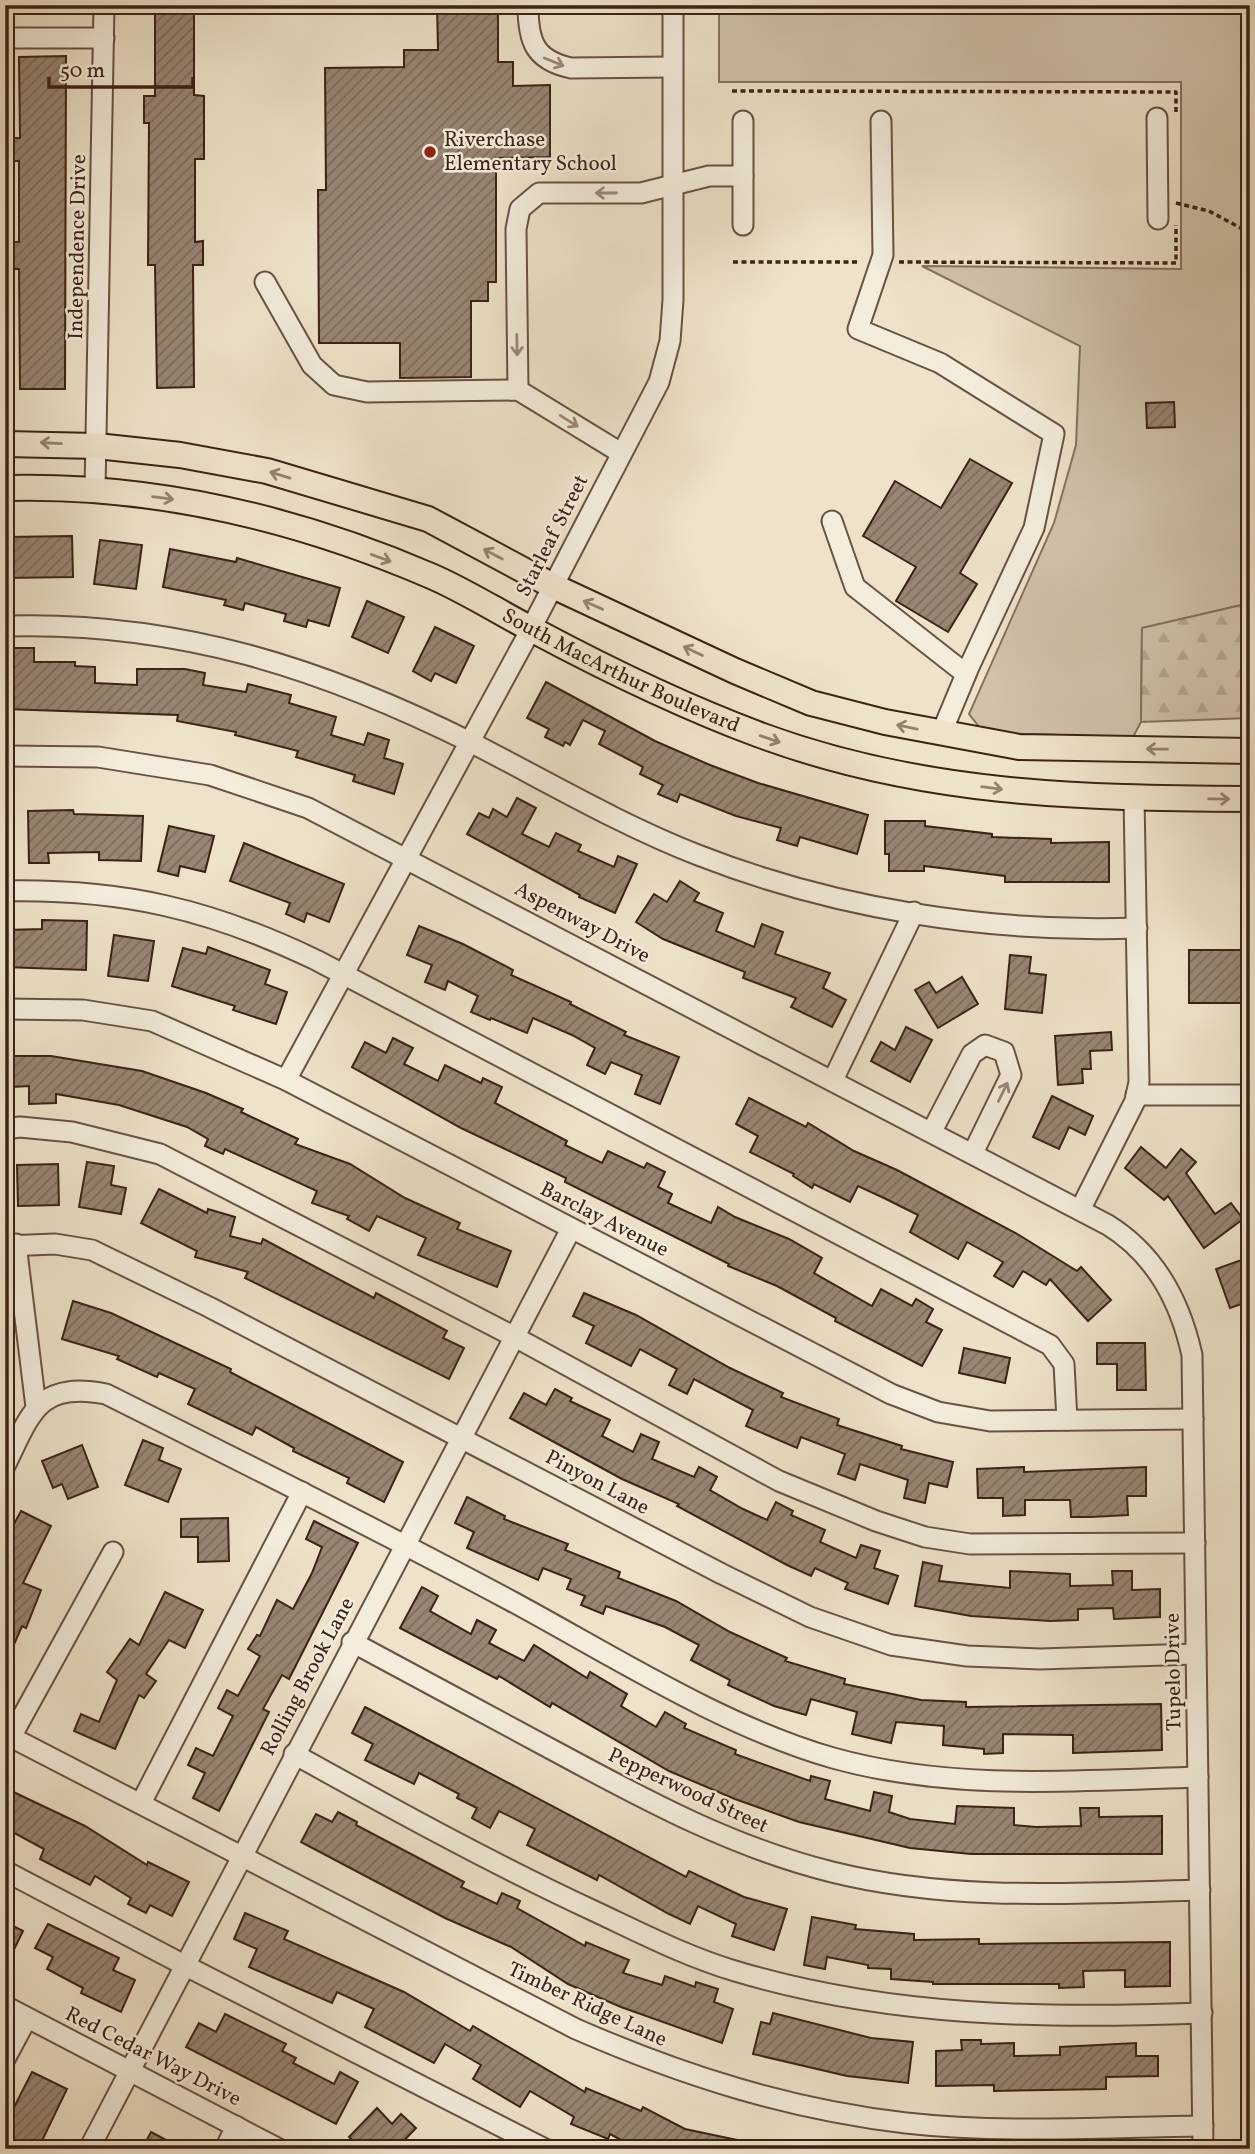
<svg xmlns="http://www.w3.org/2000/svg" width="1255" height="2154" viewBox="0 0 1255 2154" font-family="Vollkorn,serif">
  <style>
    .green { fill: #d0c2ab; stroke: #867260; stroke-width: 2 }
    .forest { fill: url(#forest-firs); stroke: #867260; stroke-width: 2 }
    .building { fill: url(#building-hatch); stroke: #3b2216; stroke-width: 2 }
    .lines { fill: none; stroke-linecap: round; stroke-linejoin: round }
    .minor-casing { stroke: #685243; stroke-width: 23 }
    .major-casing { stroke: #3b2216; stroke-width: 28 }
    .path { stroke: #3b2216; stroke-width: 3.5; stroke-dasharray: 5 3.5; stroke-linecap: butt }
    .minor { stroke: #f4eddd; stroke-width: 19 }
    .major { stroke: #eee3ca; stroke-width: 24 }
    .oneway { stroke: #98887a }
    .oneway2 { stroke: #948270 }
    .poi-dot { fill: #8f2418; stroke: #f4eddd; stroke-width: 2.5 }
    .labels { text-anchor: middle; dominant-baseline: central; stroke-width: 5; stroke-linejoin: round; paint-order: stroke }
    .poi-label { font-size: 21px; fill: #3b2216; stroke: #f4eddd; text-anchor: start }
    .street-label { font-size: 21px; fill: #3b2216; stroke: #f4eddd }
  </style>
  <defs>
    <pattern id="forest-firs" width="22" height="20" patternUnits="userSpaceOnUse" patternTransform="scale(1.75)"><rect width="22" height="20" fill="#d0c2ab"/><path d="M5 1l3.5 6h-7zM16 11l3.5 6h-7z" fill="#b4a692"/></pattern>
    <pattern id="building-hatch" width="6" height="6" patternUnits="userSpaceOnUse" patternTransform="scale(1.75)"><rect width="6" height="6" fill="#988674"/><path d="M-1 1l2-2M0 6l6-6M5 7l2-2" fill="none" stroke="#7d6d5e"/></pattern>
  </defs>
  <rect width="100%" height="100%" fill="#eee3ca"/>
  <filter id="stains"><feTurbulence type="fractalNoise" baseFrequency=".00286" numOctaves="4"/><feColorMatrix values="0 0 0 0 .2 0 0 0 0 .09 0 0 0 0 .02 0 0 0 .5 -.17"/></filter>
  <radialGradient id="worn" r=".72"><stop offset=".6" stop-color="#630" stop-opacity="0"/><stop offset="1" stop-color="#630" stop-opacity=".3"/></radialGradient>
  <path class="green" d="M719 5H1250V603L1142 628 1141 722 1133 737 984 733 969 714 1054 523 1076 445 1080 346 922 266 1181 269V82H719Z"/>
  <path class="forest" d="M1250 603V718L1141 722 1142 628Z"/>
  <g class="building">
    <path d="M155 5H194V95L204 96V159H195V242L203 241V265H193L194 387 157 388 155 265H148L149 123H144V96H155Z"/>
    <path d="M437 5H498V62H513V86L550 85V157L496 158V282H488V301H471V377L400 378V343H319L318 190H326L325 68 404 67V50H438Z"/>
    <path d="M66 56 65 389H20L19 269H9V242H19V161H9L8 138H20L19 57Z"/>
    <path d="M1174 402 1175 427 1147 428 1146 403Z"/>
    <path d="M970 459 1012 483 960 573 977 584 948 632 896 601 916 567 863 536 895 481 941 508Z"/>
    <path d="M72 536 73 577 5 578V537Z"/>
    <path d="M100 540 142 545 136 589 94 584Z"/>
    <path d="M170 549 236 562 237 558 340 588 329 626 308 620 306 627 284 621 286 614 245 603 243 610 224 605 226 600 163 587Z"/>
    <path d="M367 601 404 617 388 653 352 637Z"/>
    <path d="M435 627 474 646 456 683 435 673 431 681 413 671Z"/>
    <path d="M11 648H34V662H75V666L95 667V683L137 685V669H185L205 673 203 685 246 692 248 684 291 695 289 703 336 717 331 735 364 745 368 733 389 740 384 758 403 764 394 794 353 781 355 775 296 757 298 751 235 735 236 732 177 721 178 715 5 709V674H11Z"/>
    <path d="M546 682 655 741 710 765 758 783 868 815 857 854 800 837 797 846 777 840 781 828 736 816 680 794 677 802 658 794 663 785 640 774 643 767 599 744 605 731 583 720 570 745 565 742 563 746 545 737 549 729 527 718Z"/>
    <path d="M517 798 536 808 522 834 549 847 556 833 581 845 578 851 614 867 618 856 637 864 615 913 579 897 580 895 467 834 479 813 489 818 493 809 507 817Z"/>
    <path d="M73 810 74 814 143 816 141 861 99 860V852L48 853 49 863H29L28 811Z"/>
    <path d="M885 821H925V826L992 834V837L1051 839V843L1109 842V882H1005V876L924 866V871H889V854H885Z"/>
    <path d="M169 826 214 836 205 872 180 866 178 876 158 871Z"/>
    <path d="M244 843 344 884 329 922 307 913 304 922 286 914 290 903 230 881Z"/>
    <path d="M680 881 699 893 694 901 723 913 716 931 754 947 762 924 783 932 775 954 830 973 823 988 846 1000 832 1027 791 1007 796 998 743 978 745 972 663 939 636 922 654 894 667 902Z"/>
    <path d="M42 920 87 921 86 970 5 967V930L42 929Z"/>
    <path d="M419 926 463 944 513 970 511 975 571 1002 570 1004 626 1032 624 1035 679 1057 660 1104 635 1094 642 1075 611 1062 605 1074 587 1065 595 1048 572 1035 533 1018 527 1033 491 1018 490 1020 471 1012 478 996 448 981 445 990 425 982 432 965 407 955Z"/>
    <path d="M114 935 154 941 148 981 108 976Z"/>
    <path d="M208 947 270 970 265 984 287 992 276 1024 233 1010 235 1006 172 986 183 948 206 954Z"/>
    <path d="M1189 950H1245V981H1250V1003H1189Z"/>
    <path d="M1010 955 1031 957 1029 973 1046 975 1042 1013 1005 1009Z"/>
    <path d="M962 977 978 1004 938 1028 915 990 929 982 936 993Z"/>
    <path d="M906 1027 932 1040 910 1082 871 1061 881 1042 895 1050Z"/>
    <path d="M1111 1032 1112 1050 1090 1051 1091 1069H1082L1083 1083 1058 1085 1055 1036Z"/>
    <path d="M393 1038 413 1048 404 1064 438 1081 445 1065 481 1083 483 1078 502 1087 495 1103 567 1141 565 1145 602 1163 608 1151 644 1168 647 1163 665 1172 658 1187 672 1194 668 1203 711 1223 718 1207 735 1217 789 1239 822 1258 814 1273 872 1306 881 1289 912 1306 916 1299 933 1309 926 1322 942 1330 922 1366 835 1321 836 1318 777 1286 728 1266 729 1264 565 1182 566 1178 461 1128 352 1067 365 1042 386 1053Z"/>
    <path d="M13 1056H51L142 1071 206 1093 243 1109 241 1112 298 1139 295 1144 350 1164 405 1198 460 1223 457 1229 511 1251 497 1287 418 1255 426 1238 377 1216 369 1231 347 1219 349 1216 312 1203 317 1191 225 1149 223 1154 205 1146 208 1139 187 1127 119 1105 56 1094V1103L29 1104V1086L13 1087Z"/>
    <path d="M1052 1096 1093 1116 1085 1135 1069 1127 1059 1149 1033 1137Z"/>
    <path d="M749 1098 806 1127 808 1123 854 1151 897 1170 1019 1235 1077 1271 1081 1267 1111 1300 1088 1321 1050 1279 1046 1285 1023 1271 1013 1287 994 1276 1003 1262 967 1242 958 1259 910 1232 918 1215 884 1198 858 1186 850 1202 814 1184 812 1188 793 1176 794 1174 750 1152 758 1136 736 1124Z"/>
    <path d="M1141 1147 1166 1168 1181 1149 1196 1162 1186 1173 1215 1214 1231 1203 1243 1219 1204 1248 1168 1196 1164 1200 1125 1168Z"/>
    <path d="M87 1162 114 1166 111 1185 126 1188 121 1214 79 1207Z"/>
    <path d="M58 1164 59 1205 18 1206 17 1165Z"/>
    <path d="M159 1189 207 1213 208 1209 235 1217 230 1236 261 1244 263 1239 374 1298 376 1293 447 1331 443 1338 464 1348 449 1379 245 1278 248 1272 195 1257 197 1251 141 1223Z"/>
    <path d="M1250 1257V1301L1230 1308 1216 1269Z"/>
    <path d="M584 1293 636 1315 730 1368 783 1393 781 1397 839 1419 837 1425 902 1446 901 1449 953 1462 947 1487 929 1483 925 1503 904 1498 908 1480 860 1464 855 1480 838 1474 845 1454 801 1437 797 1448 746 1426 753 1410 694 1379 687 1394 669 1385 677 1369 640 1349 631 1366 586 1343 594 1326 573 1316Z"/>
    <path d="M73 1301 111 1313 231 1369 230 1372 403 1462 384 1502 347 1483 349 1478 293 1451 294 1448 256 1427 252 1435 188 1404 195 1389 159 1373 157 1377 117 1359 119 1356 62 1339Z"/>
    <path d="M1097 1343H1145L1146 1390H1117V1364H1097Z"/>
    <path d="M964 1348 1010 1358 1005 1383 959 1373Z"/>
    <path d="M555 1389 572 1398 570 1401 610 1420 602 1436 633 1452 641 1434 659 1442 652 1459 694 1477 699 1467 717 1477 710 1490 743 1509 767 1520 776 1502 793 1511 791 1515 825 1530 820 1542 856 1558 861 1545 880 1551 874 1568 898 1576 888 1604 845 1589 848 1583 815 1568 811 1576 787 1565 677 1506 679 1504 622 1479 510 1418 524 1393 546 1405Z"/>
    <path d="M143 1440 163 1448 159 1460 181 1469 168 1502 125 1485Z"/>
    <path d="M82 1445 98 1487 68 1499 62 1484 53 1488 42 1461Z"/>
    <path d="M1024 1467V1472L1146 1467V1496H1127L1128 1515 1091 1517H1071L1070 1500H1025V1515L1003 1516V1498H978L977 1469Z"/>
    <path d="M467 1497 505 1516 504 1519 568 1544 565 1550 620 1572 618 1578 676 1601 730 1632 787 1658 785 1661 845 1679 844 1684 921 1700 966 1702V1707L1161 1704 1162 1750 1073 1753V1735L1003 1734V1753L984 1754V1749L943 1745 944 1726 896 1722 891 1743 852 1734 857 1712 811 1699 806 1715 774 1706 728 1685 730 1680 691 1660 699 1645 665 1627 606 1606 603 1614 581 1605 585 1596 567 1589 571 1579 543 1568 538 1580 467 1548 474 1532 455 1523Z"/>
    <path d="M21 1511 51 1526 23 1583 41 1590 26 1628 22 1626 5 1665V1541Z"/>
    <path d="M228 1518 229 1561 198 1562V1537H181V1519Z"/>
    <path d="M314 1521 358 1543 289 1679 282 1675 263 1709 269 1712 219 1811 193 1798 205 1773 188 1765 196 1748 213 1756 233 1716 218 1708 227 1690 238 1696 260 1656 248 1649 257 1635 260 1636 277 1600 293 1609 312 1573 322 1547 306 1539Z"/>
    <path d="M923 1562 942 1566 939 1581 1010 1588V1571L1070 1574V1586L1113 1585 1112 1571H1132V1590L1160 1589V1617L1114 1619 1113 1608 1078 1609V1620L1050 1621 971 1616 915 1606Z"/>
    <path d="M422 1587 438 1596 430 1611 471 1634 477 1620 496 1630 489 1643 524 1661 534 1645 587 1678 590 1672 627 1694 621 1706 656 1727 665 1712 686 1724 684 1728 736 1750 735 1754 810 1781 811 1776 830 1781 825 1799 870 1811 874 1792 892 1796 889 1812 910 1819 955 1824 957 1806 1014 1808V1825L1036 1827 1081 1826 1080 1808H1099V1817L1162 1816V1854H971L910 1848 799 1822 735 1799 669 1771 552 1703 550 1707 499 1676 497 1679 400 1628Z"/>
    <path d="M165 1592 203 1610 185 1648 169 1640 146 1674 156 1681 144 1698 139 1695 115 1749 74 1731 81 1714 99 1722 117 1680 107 1672 130 1639 139 1645Z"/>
    <path d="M365 1707 686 1877 689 1871 744 1897 787 1909 774 1950 732 1936 736 1924 698 1906 690 1924 669 1914 599 1875 597 1880 527 1845 535 1829 499 1811 490 1828 472 1818 477 1808 457 1798 459 1794 419 1773 414 1784 365 1760 373 1744 352 1733Z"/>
    <path d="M5 1788 85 1826 147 1865 148 1862 189 1882 172 1916 150 1905 146 1913 128 1904 131 1898 95 1876 90 1885 40 1859 44 1849 5 1828Z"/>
    <path d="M338 1812 357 1822 356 1825 464 1882 461 1887 497 1904 502 1893 520 1901 517 1908 585 1946 586 1942 629 1960 623 1973 662 1985 665 1976 695 1987 696 1982 718 1989 714 2002 733 2009 722 2043 621 2007 568 1984 511 1947 445 1918 301 1842 316 1814 332 1822Z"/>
    <path d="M245 1913 288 1931 284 1939 404 1992 470 2031 473 2026 585 2092 586 2088 641 2111 643 2107 685 2129 747 2142 746 2149H638L610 2134 608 2139 571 2124 574 2117 530 2091 520 2107 473 2079 481 2065 445 2044 434 2063 365 2027 374 2009 337 1992 332 2003 249 1967 257 1949 234 1939Z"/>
    <path d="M812 1917 856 1925 855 1929 914 1934V1940L979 1939V1944L1170 1942V1986L1125 1987V1970L1083 1971 1084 1987 1059 1988V1984H933V1982L891 1979V1969L868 1968V1965L827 1957 825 1969 804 1965Z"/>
    <path d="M5 1922 23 1931 5 1968Z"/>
    <path d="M48 1924 119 1958 113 1970 135 1980 121 2012 81 1993 83 1988 47 1969 53 1957 35 1948Z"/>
    <path d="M773 2013 871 2038 913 2042 908 2083 847 2076 753 2054 761 2022 770 2024Z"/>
    <path d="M225 2014 286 2044 282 2051 296 2058 293 2063 334 2084 340 2072 358 2082 336 2124 186 2047 199 2023 216 2032Z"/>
    <path d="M961 2040H981V2044L1014 2043V2056L1060 2055V2047L1136 2043V2056H1158V2076L1106 2077V2089L994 2091V2085L936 2086V2051L962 2050Z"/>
    <path d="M32 2072 67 2089 38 2149H5V2125Z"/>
    <path d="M377 2108 392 2124 401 2114 416 2128 396 2149H361L349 2137Z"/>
    <path d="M151 2132 183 2149H142Z"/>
  </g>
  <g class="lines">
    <g class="minor-casing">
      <g id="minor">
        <path d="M528 5C528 41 534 60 571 68L672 67"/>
        <path d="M5 38H104"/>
        <path d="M1157 118 1158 219"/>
        <path d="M881 121 883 255 858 329 940 363 1054 434 1034 528 969 667 941 734"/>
        <path d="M743 225V121"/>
        <path d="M265 282 312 365 334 385 367 392 518 390 621 453"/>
        <path d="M518 390 516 229 520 209 539 193H641L709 176H743"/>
        <path d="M95 490 104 5"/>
        <path d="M832 521 855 587 966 674"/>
        <path d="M5 626C177 621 322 668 474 744 548 782 621 825 698 855 836 909 989 933 1137 928"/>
        <path d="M5 756 98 757 210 775 308 808 1108 1225C1156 1255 1180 1301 1192 1355L1203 2149"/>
        <path d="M5 891C123 889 210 909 316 960L1050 1345 1064 1364 1067 1420"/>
        <path d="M5 1009 83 1010 152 1021 286 1080 891 1394 938 1412 990 1421 1193 1419"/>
        <path d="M286 1080 524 642 659 382 670 341 673 300V5"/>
        <path d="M833 1080 914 912"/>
        <path d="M1136 1095H1250"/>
        <path d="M5 1129 20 1127 72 1132 160 1154 513 1336 779 1481 876 1521 925 1537 970 1544 1195 1543"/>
        <path d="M932 1131 972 1054 985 1045 1004 1052 1011 1075 973 1153"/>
        <path d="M1080 1210 1135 1101 1139 1082 1134 797"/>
        <path d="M16 1244 36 1407"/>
        <path d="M5 1246 55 1244 92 1250 209 1307 722 1574 810 1617 891 1645 967 1656 1040 1659 1196 1654"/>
        <path d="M5 1466C31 1413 38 1381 106 1394 242 1462 379 1530 513 1602 613 1656 724 1727 833 1758 951 1791 1077 1781 1198 1777"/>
        <path d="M352 1642C422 1680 492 1717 562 1755 649 1802 735 1848 832 1872 952 1902 1078 1893 1200 1890"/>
        <path d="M5 1734 576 2029C684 2076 788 2109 906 2123 1004 2134 1104 2127 1203 2126"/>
        <path d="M11 1737 113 1552"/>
        <path d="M294 1754C393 1809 491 1863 594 1911 641 1933 685 1956 735 1971 888 2017 1044 2019 1202 2013"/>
        <path d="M141 1803 302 1492"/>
        <path d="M5 1871 184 1965 545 2149"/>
        <path d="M5 2006 279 2149"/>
        <path d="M5 2059 27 2018"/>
        <path d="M89 2149 571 1229"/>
        <path d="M225 2149 236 2126"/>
      </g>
    </g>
    <g class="major-casing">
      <g id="major">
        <path d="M5 444 97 446 180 455 267 471 428 519 553 586 735 671 811 703 885 722 1019 747 1250 751"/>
        <path id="s1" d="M5 488C153 484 296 518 431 576 466 591 500 613 535 631 608 670 682 706 760 735 923 795 1079 798 1250 799"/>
      </g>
    </g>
    <g class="path">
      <path d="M732 91 1176 92V112"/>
      <path d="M1176 203 1209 211 1250 233"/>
      <path d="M733 262H860"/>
      <path d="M899 262 1176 263V225"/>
    </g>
    <use href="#minor" class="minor"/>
    <use href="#major" class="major"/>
  </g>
  <defs><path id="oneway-shaft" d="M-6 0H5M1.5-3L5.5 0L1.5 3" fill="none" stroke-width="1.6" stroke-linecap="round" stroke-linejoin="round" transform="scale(1.75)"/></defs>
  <g class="oneway">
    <use href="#oneway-shaft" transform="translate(554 62) rotate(22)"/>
    <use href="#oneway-shaft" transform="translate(606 193) rotate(-180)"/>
    <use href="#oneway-shaft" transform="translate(517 345) rotate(89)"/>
    <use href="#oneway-shaft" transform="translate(569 421) rotate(32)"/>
    <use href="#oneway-shaft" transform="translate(1003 1092) rotate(-64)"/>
  </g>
  <g class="oneway2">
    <use href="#oneway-shaft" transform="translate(51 443) rotate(-177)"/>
    <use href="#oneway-shaft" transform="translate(280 475) rotate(-163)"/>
    <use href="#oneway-shaft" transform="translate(163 498) rotate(7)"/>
    <use href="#oneway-shaft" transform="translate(493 554) rotate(-152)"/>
    <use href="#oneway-shaft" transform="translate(381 558) rotate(20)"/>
    <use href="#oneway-shaft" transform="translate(593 605) rotate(-156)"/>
    <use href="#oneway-shaft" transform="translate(693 651) rotate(-155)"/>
    <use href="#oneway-shaft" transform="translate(907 727) rotate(-168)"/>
    <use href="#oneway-shaft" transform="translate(770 739) rotate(19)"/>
    <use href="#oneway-shaft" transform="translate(1157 749) rotate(-179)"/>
    <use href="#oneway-shaft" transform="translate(992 788) rotate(7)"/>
    <use href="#oneway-shaft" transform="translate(1219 799) rotate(1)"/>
  </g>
  <circle class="poi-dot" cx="430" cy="152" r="7"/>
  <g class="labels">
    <g class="poi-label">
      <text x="444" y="140">Riverchase<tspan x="444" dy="24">Elementary School</tspan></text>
    </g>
    <g class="street-label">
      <text transform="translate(78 247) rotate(-89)">Independence Drive</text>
      <text transform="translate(553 536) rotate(-63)">Starleaf Street</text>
      <text stroke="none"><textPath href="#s1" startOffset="651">South MacArthur Boulevard</textPath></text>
      <text transform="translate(582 923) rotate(28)">Aspenway Drive</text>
      <text transform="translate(604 1220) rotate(27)">Barclay Avenue</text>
      <text transform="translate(597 1483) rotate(28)">Pinyon Lane</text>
      <text transform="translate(1174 1672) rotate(-91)">Tupelo Drive</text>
      <text transform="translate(308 1677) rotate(-62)">Rolling Brook Lane</text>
      <text transform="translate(688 1791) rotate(25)">Pepperwood Street</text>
      <text transform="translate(587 2005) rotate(25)">Timber Ridge Lane</text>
      <text transform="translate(153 2057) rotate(27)">Red Cedar Way Drive</text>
    </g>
  </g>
  <rect width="1255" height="2154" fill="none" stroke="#eee3ca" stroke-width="28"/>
  <rect x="7" y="7" width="1241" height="2140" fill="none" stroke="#3b2216" stroke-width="3.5"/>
  <rect x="14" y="14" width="1227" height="2126" fill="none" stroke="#3b2216" stroke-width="2"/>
  <path d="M49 77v10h144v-10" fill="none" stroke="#3b2216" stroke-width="3.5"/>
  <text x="60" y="77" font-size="21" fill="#3b2216" stroke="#f4eddd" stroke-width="5" paint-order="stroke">50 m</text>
  <rect width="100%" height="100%" filter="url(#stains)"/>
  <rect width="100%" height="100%" fill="url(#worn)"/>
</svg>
